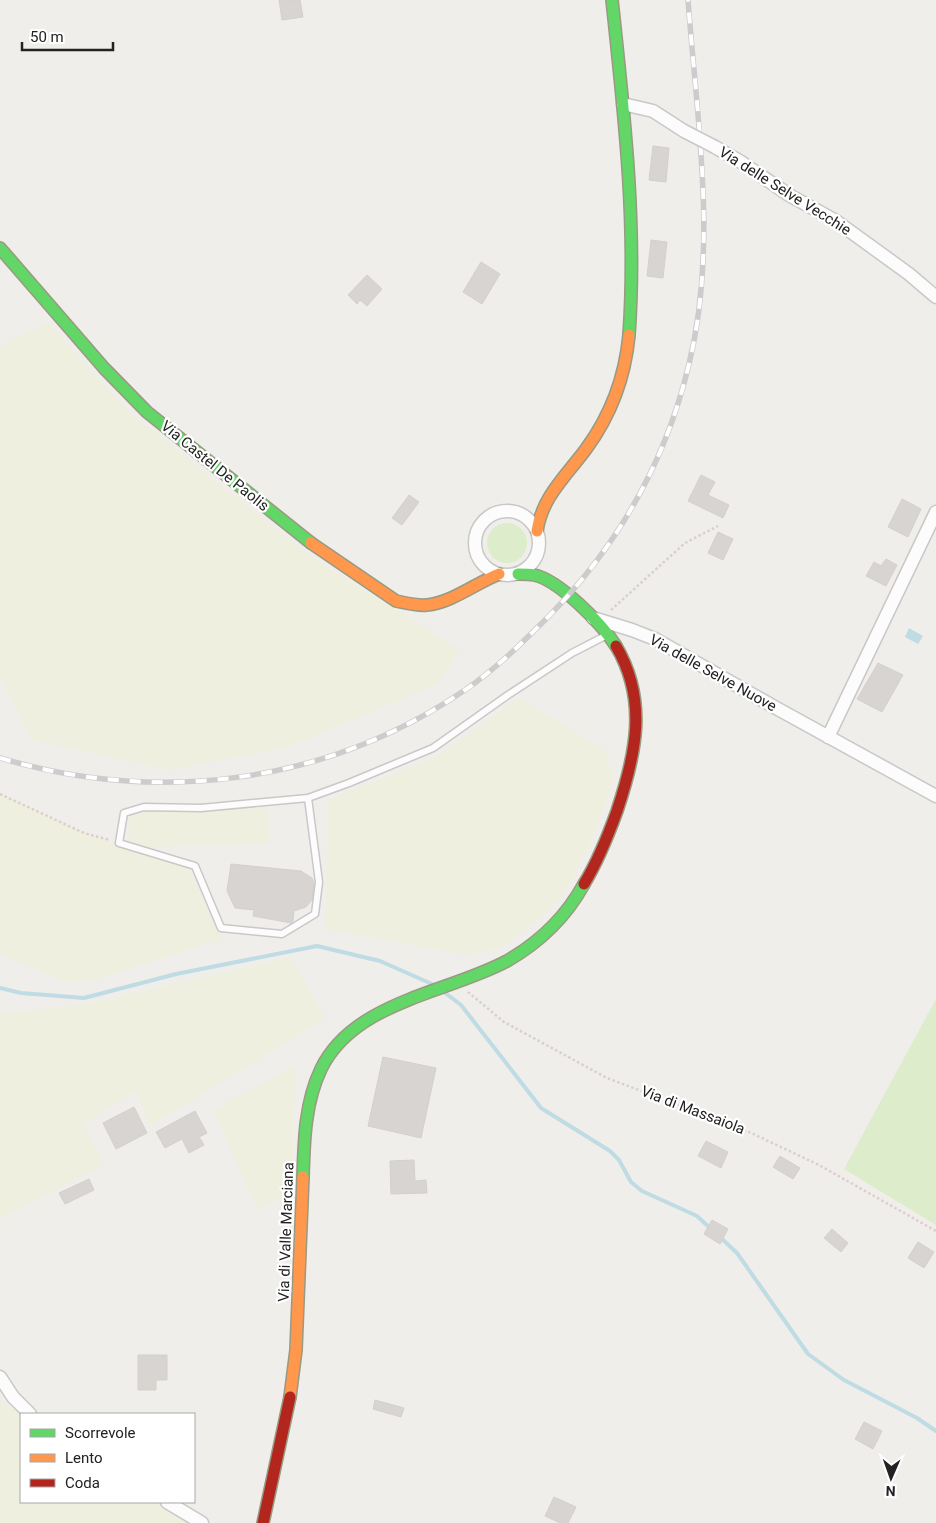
<svg xmlns="http://www.w3.org/2000/svg" width="936" height="1523" viewBox="0 0 936 1523" font-family="Roboto,sans-serif">
  <style>
    .farmland { fill: #efefdf }
    .grass { fill: #ddeccb }
    .water { fill: #bfdbe3 }
    .lines { fill: none; stroke-linecap: round; stroke-linejoin: round }
    .stream { stroke: #bfdbe3; stroke-width: 4 }
    .building { fill: #d7d4d2; stroke: #d3d0cc }
    .lane-casing { stroke: #c9c8c7; stroke-width: 9 }
    .street-casing { stroke: #c9c8c7; stroke-width: 15 }
    .fast-casing { stroke: #999a82; stroke-width: 14 }
    .slow-casing { stroke: #999a82; stroke-width: 14 }
    .jam-casing { stroke: #999a82; stroke-width: 14 }
    .path { stroke: #dccecd; stroke-width: 2.5; stroke-dasharray: 2.5 2.5; stroke-linecap: butt }
    .lane { stroke: #fdfcfc; stroke-width: 6 }
    .street { stroke: #fdfcfc; stroke-width: 12 }
    .fast { stroke: #63d668; stroke-width: 11 }
    .slow { stroke: #ff974d; stroke-width: 11 }
    .jam { stroke: #b3261e; stroke-width: 11 }
    .rail-casing { stroke: #ccc; stroke-width: 5.5 }
    .rail { stroke: #fff; stroke-width: 4; stroke-dasharray: 11; stroke-linecap: butt }
    .street-bridge-casing { stroke: #c9c8c7; stroke-width: 15; stroke-linecap: butt }
    .street-bridge { stroke: #fdfcfc; stroke-width: 12 }
    .labels { text-anchor: middle; dominant-baseline: central; stroke-width: 4.5; stroke-linejoin: round; paint-order: stroke }
    .street-label { font-size: 15px; fill: #222; stroke: #fff }
  </style>
  <rect width="100%" height="100%" fill="#f0eeeb"/>
  <g class="farmland">
    <path d="M47 322 129 412 317 561 460 650 438 684 285 748 169 770 31 740 0 678V348Z"/>
    <path d="M519 698 605 750 614 780 590 844 565 893 532 925 499 948 467 955 326 929 327 800 436 757Z"/>
    <path d="M0 794 84 833 189 870 222 939 88 982 65 981 0 955Z"/>
    <path d="M268 807 270 844 149 847 129 841 128 819 146 811Z"/>
    <path d="M291 957 325 1018 150 1126 135 1091 83 1124 105 1164 0 1219V1014L87 1004Z"/>
    <path d="M295 1066 293 1194 257 1209 213 1110Z"/>
    <path d="M0 1401 21 1414V1502H158L192 1523H0Z"/>
  </g>
  <g class="grass">
    <circle cx="507" cy="543" r="20"/>
    <path d="M936 999V1225L844 1169Z"/>
  </g>
  <path class="water" d="M909 628 923 636 918 644 905 637Z"/>
  <g class="lines">
    <g class="stream">
      <path d="M0 988 21 993 84 998 176 974 317 946 380 961 432 984"/>
      <path d="M444 992 461 1005 541 1108 610 1151 619 1160 631 1182 642 1191 697 1216 711 1229"/>
      <path d="M720 1237 737 1253 808 1354 844 1380 917 1418 936 1431"/>
    </g>
  </g>
  <g class="building">
    <path d="M279 0H300L303 17 282 20Z"/>
    <path d="M653 146 669 148 666 182 649 180Z"/>
    <path d="M651 240 667 242 663 278 647 276Z"/>
    <path d="M481 262 500 274 482 304 463 292Z"/>
    <path d="M367 275 382 289 367 306 360 300 357 304 348 295Z"/>
    <path d="M701 475 715 482 708 495 729 505 723 518 688 501Z"/>
    <path d="M409 495 419 502 402 525 392 518Z"/>
    <path d="M902 499 921 509 908 537 888 527Z"/>
    <path d="M718 532 733 539 723 560 708 553Z"/>
    <path d="M886 559 897 565 886 586 866 576 874 562 881 566Z"/>
    <path d="M878 663 903 675 882 712 857 699Z"/>
    <path d="M231 864 301 871 312 878 314 883 312 900 306 907 294 911 293 921 291 923 253 916 254 910 235 908 227 891Z"/>
    <path d="M383 1057 436 1068 421 1138 368 1126Z"/>
    <path d="M134 1107 147 1133 116 1149 103 1123Z"/>
    <path d="M195 1111 207 1133 199 1137 204 1145 189 1153 182 1139 165 1148 156 1132Z"/>
    <path d="M706 1141 728 1152 721 1168 698 1156Z"/>
    <path d="M780 1156 800 1168 793 1179 773 1167Z"/>
    <path d="M414 1160 415 1181 426 1180 427 1193 391 1194 390 1161Z"/>
    <path d="M89 1179 94 1190 65 1204 59 1193Z"/>
    <path d="M712 1220 728 1229 720 1244 704 1234Z"/>
    <path d="M832 1229 848 1243 841 1252 824 1238Z"/>
    <path d="M918 1242 934 1252 924 1268 908 1258Z"/>
    <path d="M138 1355H167V1380H156V1390H138Z"/>
    <path d="M375 1400 404 1408 401 1417 373 1409Z"/>
    <path d="M864 1422 882 1431 873 1449 855 1439Z"/>
    <path d="M554 1497 576 1507 568 1523H560L545 1516Z"/>
  </g>
  <g class="lines">
    <g class="lane-casing">
      <path id="lane" d="M308 798 319 882 315 914 282 934 221 928 195 866 119 843 124 813 144 807 201 808 308 798 349 783 433 748 508 695 572 653 607 635"/>
    </g>
    <g class="street-casing">
      <g id="street">
        <path d="M623 104 653 111 684 131"/>
        <path d="M715 147 741 162 789 195 836 221 909 274 936 297"/>
        <circle cx="507" cy="543" r="32"/>
        <path d="M593 618 632 630 655 639 778 709 936 796"/>
        <path d="M828 737 936 512"/>
        <path d="M0 1377 13 1397 30 1414"/>
        <path d="M167 1502 202 1523"/>
      </g>
    </g>
    <g class="fast-casing">
      <g id="fast">
        <path d="M612 0C624 112 637 223 629 335"/>
        <path d="M0 248 104 368 147 412 311 543"/>
        <path d="M518 574C523 574 529 574 534 575 559 580 602 624 616 646"/>
        <path d="M303 1177C304 1141 305 1102 321 1069 354 1001 448 993 507 961 540 942 566 917 584 884"/>
      </g>
    </g>
    <g class="slow-casing">
      <g id="slow">
        <path d="M537 531C542 497 566 476 586 449 611 415 625 378 629 335"/>
        <path d="M311 543 396 601C406 603 416 606 427 605 451 603 476 583 499 574"/>
        <path d="M290 1397 296 1350 303 1177"/>
      </g>
    </g>
    <g class="jam-casing">
      <g id="jam">
        <path d="M584 884C598 861 608 836 617 811 636 754 648 700 616 646"/>
        <path d="M263 1523 290 1397"/>
      </g>
    </g>
    <g class="path">
      <path d="M611 610 685 543 718 526"/>
      <path d="M0 794 84 833 110 840"/>
      <path d="M468 992 504 1022 607 1078 747 1131 819 1165 936 1231"/>
    </g>
    <use href="#lane" class="lane"/>
    <use href="#street" class="street"/>
    <use href="#fast" class="fast"/>
    <use href="#slow" class="slow"/>
    <use href="#jam" class="jam"/>
    <g class="rail-casing">
      <path id="rail" d="M0 758C159 805 327 784 465 690 496 669 523 642 550 615 619 544 666 461 689 364 718 245 697 121 688 0"/>
    </g>
    <use href="#rail" class="rail"/>
    <g class="street-bridge-casing">
      <path id="street-bridge" d="M684 131 715 147"/>
    </g>
    <use href="#street-bridge" class="street-bridge"/>
  </g>
  <g class="labels">
    <g class="street-label">
      <text transform="translate(785 191) rotate(32)">Via delle Selve Vecchie</text>
      <text transform="translate(215 466) rotate(39)">Via Castel De Paolis</text>
      <text transform="translate(713 673) rotate(29)">Via delle Selve Nuove</text>
      <text transform="translate(693 1110) rotate(21)">Via di Massaiola</text>
      <text transform="translate(286 1232) rotate(-88)">Via di Valle Marciana</text>
    </g>
  </g>
  <rect x="20" y="1413" width="175" height="90" fill="#ffffff" stroke="#a7a7a7"/>
  <rect x="30" y="1429" width="25" height="8" fill="#63d668" stroke="#a7a7a7"/>
  <text x="65" y="1438" font-size="15" fill="#222222">Scorrevole</text>
  <rect x="30" y="1454" width="25" height="8" fill="#ff974d" stroke="#a7a7a7"/>
  <text x="65" y="1463" font-size="15" fill="#222222">Lento</text>
  <rect x="30" y="1479" width="25" height="8" fill="#b3261e" stroke="#a7a7a7"/>
  <text x="65" y="1488" font-size="15" fill="#222222">Coda</text>
  <g transform="translate(891 1478) rotate(182)" stroke="#ffffff" stroke-width="4" paint-order="stroke">
  <path d="M0-4L9 19L0 12L-9 19Z" fill="#222222"/>
  <text y="-8" font-size="14" font-weight="bold" text-anchor="middle" fill="#222222">N</text>
  </g>
  <path d="M22 42v8h91v-8" fill="none" stroke="#222222" stroke-width="2.5"/>
  <text x="30" y="42" font-size="15" fill="#222222" stroke="#ffffff" stroke-width="4" paint-order="stroke">50 m</text>
</svg>
